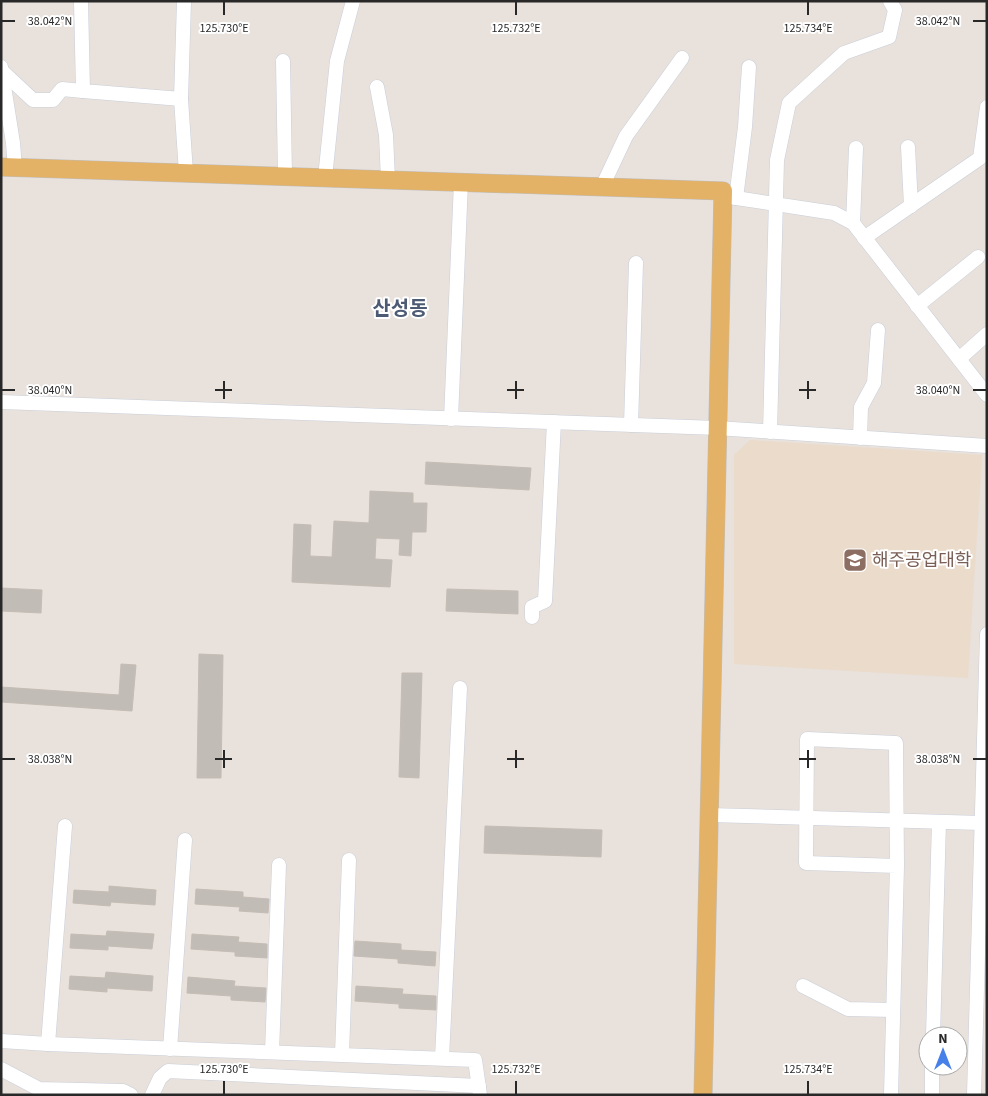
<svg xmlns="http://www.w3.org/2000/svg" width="988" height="1096" viewBox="0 0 988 1096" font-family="'Source Sans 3','Noto Sans KR',sans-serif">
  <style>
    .education { fill: #eadbcb }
    .building { fill: #c2bcb6; stroke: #c4bcb5 }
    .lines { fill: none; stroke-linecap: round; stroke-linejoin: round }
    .minor-casing { stroke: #c9cfd9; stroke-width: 15 }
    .major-casing { stroke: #bebebe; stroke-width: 19 }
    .minor { stroke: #fff; stroke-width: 14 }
    .major { stroke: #e3b266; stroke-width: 18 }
    .ticks { fill: none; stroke: #282828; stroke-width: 2 }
    .labels { text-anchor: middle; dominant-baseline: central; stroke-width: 4; stroke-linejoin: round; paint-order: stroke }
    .education-label { font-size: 18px; fill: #785e54; stroke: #fff; text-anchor: start }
    .quarter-label { font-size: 20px; font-weight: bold; fill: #4d5a74; stroke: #fff }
    .ticks-label { font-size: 12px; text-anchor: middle; fill: #282828; stroke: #fff; stroke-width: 4; stroke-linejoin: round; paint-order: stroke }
  </style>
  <rect width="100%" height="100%" fill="#e9e1db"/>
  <path class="education" d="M750 440 982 455 968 678 734 664V455Z"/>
  <g class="building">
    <path d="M426 462 531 468 529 490 425 484Z"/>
    <path d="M370 491 413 493V503H427L426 532H412L411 556 399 555 400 539 376 538 375 559 392 560 390 587 292 582 294 524 311 525 310 556 332 557 334 521 369 523Z"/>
    <path d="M1 588 42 590 41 613 1 611Z"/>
    <path d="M447 589 518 591V614L446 611Z"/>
    <path d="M199 654 223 655 221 778H197Z"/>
    <path d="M121 664 136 665 132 711 1 702V687L119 695Z"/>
    <path d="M402 673H422L419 778 399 777Z"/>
    <path d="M485 826 602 830 601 857 484 853Z"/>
    <path d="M109 886 156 890 155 905 111 902 110 906 73 903 74 890 109 892Z"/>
    <path d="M196 889 243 892V897L269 899 268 913 239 911 240 907 195 904Z"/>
    <path d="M107 931 154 934 152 949 108 946V950L70 948 71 934 106 936Z"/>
    <path d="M192 934 239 937 238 942 267 944V958L235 956V952L191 949Z"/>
    <path d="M355 941 401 944V950L436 952 435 966 398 963V959L354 956Z"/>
    <path d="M106 972 153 976 152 991 107 988V992L69 989 70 976 105 978Z"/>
    <path d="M188 977 235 981 234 986 266 988 265 1002 231 1000V996L187 993Z"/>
    <path d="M356 986 403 989 402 994 436 996V1010L399 1008V1004L355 1001Z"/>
  </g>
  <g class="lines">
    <g class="minor-casing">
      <g id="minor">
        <path d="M81 1 83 91 181 99"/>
        <path d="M184 1 181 99 186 173"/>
        <path d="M283 61 285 176"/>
        <path d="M1 67 13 143 15 168"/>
        <path d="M1 70 33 100H53L62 89 83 91"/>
        <path d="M377 87 386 135 388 180"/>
        <path d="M908 147 911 206"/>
        <path d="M325 178 337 61 353 1"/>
        <path d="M602 187 626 136 682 58"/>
        <path d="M723 196 834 213 853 223 987 395"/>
        <path d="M736 198 745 127 749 67"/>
        <path d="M853 223 856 148"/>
        <path d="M864 238 980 158 987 107"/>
        <path d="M917 306 978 257"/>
        <path d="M959 359 987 334"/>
        <path d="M1 402 717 428 987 446"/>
        <path d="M451 419 461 182"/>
        <path d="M631 425 636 263"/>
        <path d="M770 432 777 160 789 103 844 53 889 37 895 10 890 1"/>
        <path d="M860 438 861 407 874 383 878 330"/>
        <path d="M532 617V607L545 601 554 422"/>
        <path d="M709 815 981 823"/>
        <path d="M803 986 848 1009 893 1010"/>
        <path d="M933 1036 939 822"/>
        <path d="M1 1041 48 1044 475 1060 480 1095"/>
        <path d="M48 1044 65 826"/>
        <path d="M170 1049 185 840"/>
        <path d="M272 1052 279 865"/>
        <path d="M342 1054 349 860"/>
        <path d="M442 1058 460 688"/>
        <path d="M1 1069 39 1089 123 1091 131 1095"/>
        <path d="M152 1095 160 1078 168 1071 479 1086"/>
        <path d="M891 1095 897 866 806 863 807 739 896 743 897 866"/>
        <path d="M932 1095V1066"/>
        <path d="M974 1095 987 634"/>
      </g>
    </g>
    <g class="major-casing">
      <path id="major" d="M1 167 723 191 703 1095"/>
    </g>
    <use href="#minor" class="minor"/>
    <use href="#major" class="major"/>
  </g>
  <path class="ticks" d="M224 2V15M516 2V15M808 2V15M2 21H15M973 21H986M224 381V399M516 381V399M808 381V399M2 390H15M215 390H232M507 390H524M799 390H816M973 390H986M224 750V768M516 750V768M808 750V768M2 759H15M215 759H232M507 759H524M799 759H816M973 759H986M224 1081V1094M516 1081V1094M808 1081V1094"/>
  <defs>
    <g id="university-square" transform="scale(1.25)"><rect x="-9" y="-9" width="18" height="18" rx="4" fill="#8d6e63" stroke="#fff"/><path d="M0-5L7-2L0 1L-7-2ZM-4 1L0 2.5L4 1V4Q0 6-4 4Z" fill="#fff"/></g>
  </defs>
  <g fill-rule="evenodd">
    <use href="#university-square" x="855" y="560"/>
  </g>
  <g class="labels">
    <g class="education-label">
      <text x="872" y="560">해주공업대학</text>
    </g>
    <g class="quarter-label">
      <text x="400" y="309">산성동</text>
    </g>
  </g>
  <g class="ticks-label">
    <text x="50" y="25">38.042°N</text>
    <text x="938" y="25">38.042°N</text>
    <text x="224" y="32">125.730°E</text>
    <text x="516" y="32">125.732°E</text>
    <text x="808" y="32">125.734°E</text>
    <text x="50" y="394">38.040°N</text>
    <text x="938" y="394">38.040°N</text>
    <text x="50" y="763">38.038°N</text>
    <text x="938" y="763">38.038°N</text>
    <text x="224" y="1073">125.730°E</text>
    <text x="516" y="1073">125.732°E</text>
    <text x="808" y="1073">125.734°E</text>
  </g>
  <rect width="988" height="1096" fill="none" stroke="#282828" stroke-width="5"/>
  <g transform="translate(943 1051)"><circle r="24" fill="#ffffff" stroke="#a9a9a9"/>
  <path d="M0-4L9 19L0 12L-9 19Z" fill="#4880e9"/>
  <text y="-8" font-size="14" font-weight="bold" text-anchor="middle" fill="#282828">N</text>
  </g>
</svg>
